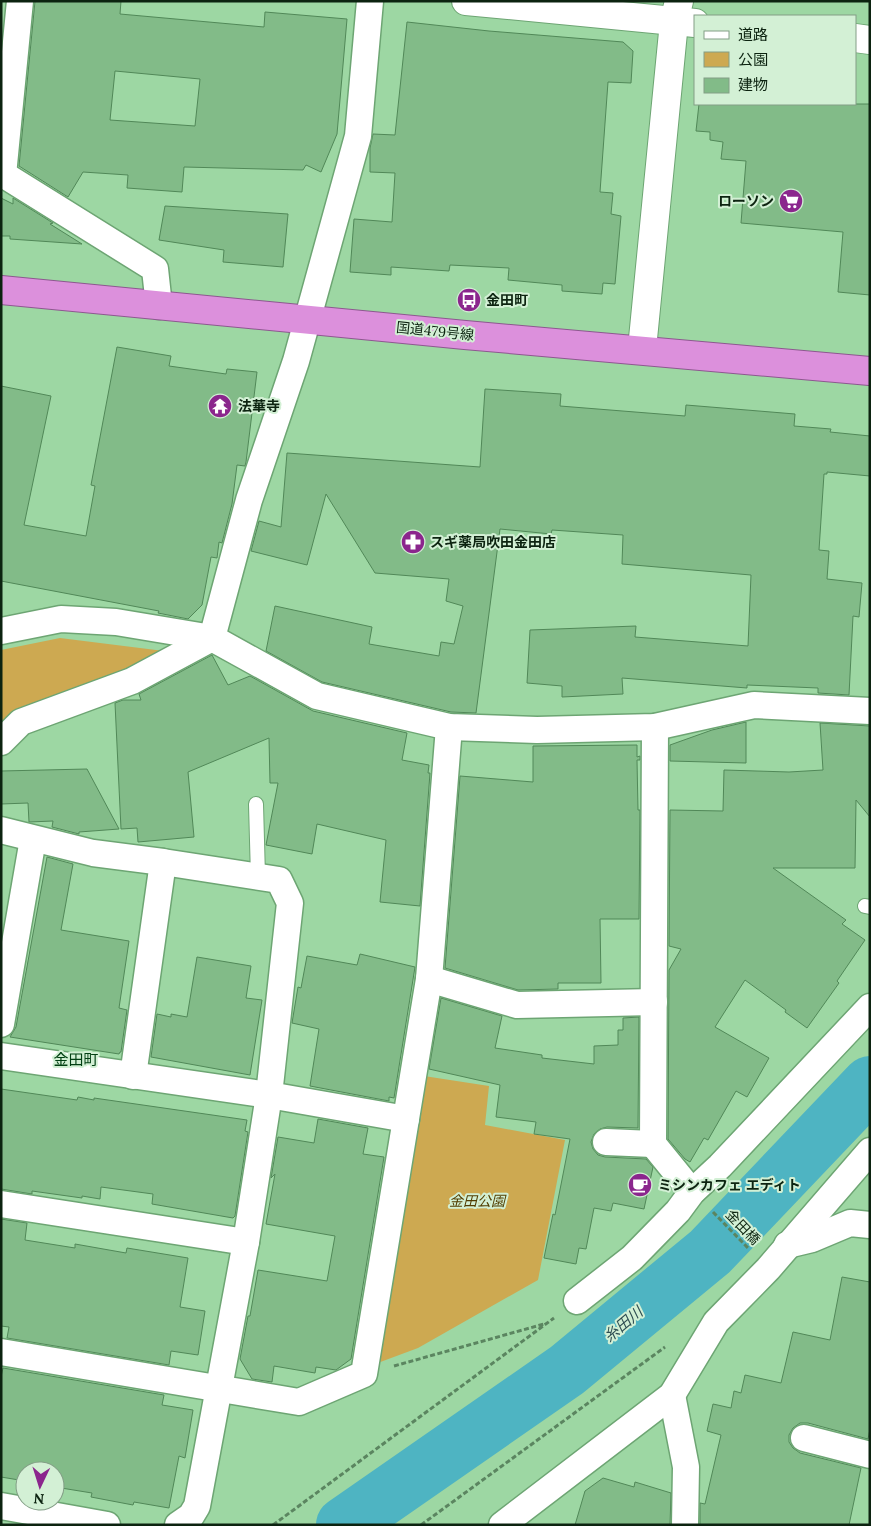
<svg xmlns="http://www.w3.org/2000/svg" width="871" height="1526" viewBox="0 0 871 1526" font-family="Lora,'Noto Sans JP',serif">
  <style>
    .green { fill: #cda951 }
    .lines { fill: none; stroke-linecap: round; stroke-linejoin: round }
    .river { stroke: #4eb4c2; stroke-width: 56 }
    .building { fill: #82bb88; stroke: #518858; fill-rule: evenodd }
    .service-casing { stroke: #6da573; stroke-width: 16 }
    .minor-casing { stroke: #6da573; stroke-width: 29 }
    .tertiary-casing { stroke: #6da573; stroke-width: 30 }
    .trunk-casing { stroke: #8d588f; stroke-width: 30 }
    .path { stroke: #5b8560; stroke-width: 3; stroke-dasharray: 5 2.5; stroke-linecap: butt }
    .service { stroke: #fff; stroke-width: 14 }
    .minor { stroke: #fff; stroke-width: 26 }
    .tertiary { stroke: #fff; stroke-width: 28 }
    .trunk { stroke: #dc90dc; stroke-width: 28 }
    .labels { text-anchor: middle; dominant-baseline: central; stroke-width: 4; stroke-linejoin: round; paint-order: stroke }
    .poi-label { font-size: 14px; font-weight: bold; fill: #0c2310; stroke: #d3f0d5; text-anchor: start }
    .street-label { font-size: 14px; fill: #0c2310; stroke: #d3f0d5 }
    .park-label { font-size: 14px; font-style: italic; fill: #523d01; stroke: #d3f0d5 }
    .neighbourhood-label { font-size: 15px; fill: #024013; stroke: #d3f0d5 }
    .water-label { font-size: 15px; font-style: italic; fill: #2d4c51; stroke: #d3f0d5 }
  </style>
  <rect width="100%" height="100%" fill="#9dd7a3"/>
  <g class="green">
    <path d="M60 638 164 651 117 679 16 709 1 723V650Z"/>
    <path d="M424 1076 489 1086 485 1125 565 1140 538 1280 418 1348 375 1364Z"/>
  </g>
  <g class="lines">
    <path class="river" d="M344 1525 567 1370 710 1252 870 1084"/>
  </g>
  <g class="building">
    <path d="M35 1H121L120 14 264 27 265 12 347 19 337 134 321 172 306 165 303 170 184 167 182 192 127 188 128 175 83 172 68 197 19 166ZM115 71 200 79 195 126 110 120Z"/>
    <path d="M407 22 489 31 623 42 633 51 631 83 608 82 600 192 613 193 611 214 621 216 615 284 603 283 602 294 562 291V285L508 280 509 268 450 265 449 271 391 267V275L350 272 354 219 392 222 395 173 370 172V148L373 134 395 135Z"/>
    <path d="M699 104H870V295L838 292 843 232 741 223 746 161 721 159 723 142 710 140V132L696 131Z"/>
    <path d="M1 198 13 204V198L53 223 50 224 82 244 10 239V236H1Z"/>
    <path d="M165 206 288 214 283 267 223 262 224 250 159 240Z"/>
    <path d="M117 347 171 356 169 366 226 374 227 369 257 372 246 462 245 466 237 465 232 504 222 543 219 542 217 558 211 557 202 605 188 619 158 613 159 611 1 581V386L51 396 24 525 86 536 95 486 91 485Z"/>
    <path d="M485 389 561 394 560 406 685 416 686 405 795 414 794 426 831 429 830 432 870 436V476L827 472V474H824L819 550 829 551 827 579 862 583 859 617 853 616 849 695 818 693V688L747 685V688L622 678 623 694 562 697V686L527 683 530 630 636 626 635 637 748 646 751 575 622 564 623 535 552 530 551 534 500 529 476 713 451 712 322 682 266 651 275 606 372 627 369 644 439 656 441 642 454 644 463 606 446 601 449 579 375 573 326 494 307 565 251 551 259 521 281 527 287 453 480 467Z"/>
    <path d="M212 655 228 685 250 676 313 711 407 733 402 760 429 765 428 773H430L420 906 380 902 386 840 317 824 312 854 266 845 278 783H270L269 738 188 772 194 837 138 842 137 828 121 829 115 703 123 700H141L139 694Z"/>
    <path d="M746 722V763L670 761V745L712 730Z"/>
    <path d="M820 723 870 726V817L856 800 855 868H773L846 920 842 924 865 940 837 981 839 983 807 1028 785 1012 786 1010 745 980 715 1027 769 1058 747 1097 736 1091 708 1140 704 1138 690 1162 685 1159 668 1139 669 970 681 949 669 946 670 810 723 811 724 770 789 772 823 770Z"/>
    <path d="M637 745V757L640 756V760H637L638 810H640L639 919H600L601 983H558V989L518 990 445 968 460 776 533 782V746Z"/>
    <path d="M87 769 119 829 79 832V834L52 827 53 821 29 822 28 803 1 804V771Z"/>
    <path d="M47 857 73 864 61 930 129 941 119 1008 127 1010 121 1052H120L119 1054 10 1037 16 1027Z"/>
    <path d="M360 954 415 967 394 1098 389 1097V1101L310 1086 319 1029 292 1023 298 987 301 988 307 956 357 965Z"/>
    <path d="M197 957 251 966 246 998 262 1000 250 1075 151 1057 157 1014 171 1017V1014L187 1017Z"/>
    <path d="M441 998 502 1016 495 1048 542 1055V1058L594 1064V1046L618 1045V1030H623V1018L639 1017 638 1128 607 1127 600 1129 594 1134 591 1142 593 1149 598 1155 605 1157 646 1159 653 1167 644 1209 613 1203 611 1211 594 1208 586 1249 579 1248 576 1264 544 1258 553 1214 555 1215 570 1139 534 1134 536 1122 496 1117 500 1085 429 1069Z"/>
    <path d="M1 1089 77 1100 78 1097 94 1100V1098L247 1120 245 1131 248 1132 235 1216 233 1218 152 1204 153 1194 101 1187 100 1199 82 1196V1198L32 1191V1194L1 1189Z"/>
    <path d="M318 1119 368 1128 363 1154 384 1157 351 1359 336 1370 316 1367 315 1373 274 1366 272 1382 252 1379 240 1359 248 1316H250L258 1270 327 1281 335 1236 266 1224 275 1174 271 1178 278 1137 314 1143Z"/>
    <path d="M1 1219 27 1223 25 1240 75 1248V1244L126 1253 127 1248 188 1258 180 1307 205 1311 198 1355 171 1351 169 1365 7 1338 9 1327 1 1326Z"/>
    <path d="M842 1277 870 1282V1429L868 1439 808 1423H800L793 1428 789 1435V1442L793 1448 800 1453 861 1468 849 1525H700V1503L705 1504 721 1435 707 1431 713 1404 731 1408 734 1391 741 1393 745 1375 781 1383 793 1332 830 1340Z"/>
    <path d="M3 1368 164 1395 162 1405 193 1410 185 1458 179 1456 169 1508 134 1502 133 1505 91 1497 92 1493 55 1487V1471H25V1481L1 1477V1377Z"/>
    <path d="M603 1478 634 1487 635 1482 671 1493 670 1525H575L585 1491Z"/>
  </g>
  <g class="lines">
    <g class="service-casing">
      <g id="service">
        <path d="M256 804 258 877"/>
        <path d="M865 906 870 907"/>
      </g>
    </g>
    <g class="minor-casing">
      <g id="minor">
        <path d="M1 173 155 269 159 306"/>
        <path d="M3 175 20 1"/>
        <path d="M1 631 61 619 116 622 212 638 317 696 449 727 537 730 655 727 754 705 870 711"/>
        <path d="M655 727 653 1144 692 1192"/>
        <path d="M1 742 21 722 132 681 212 638 249 500 296 361 358 136 370 1"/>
        <path d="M1 830 93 853 163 862 279 880 290 903 269 1095 246 1242 197 1506 191 1516 178 1525"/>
        <path d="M429 979 517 1005 654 1002"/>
        <path d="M1 1024 33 839"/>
        <path d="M1 1056 269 1095 406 1119"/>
        <path d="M133 1076 163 862"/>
        <path d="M606 1142 653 1144"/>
        <path d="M1 1204 246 1242"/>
        <path d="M787 1245 812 1239 850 1223 870 1225"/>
        <path d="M577 1301 632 1258 678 1211 692 1192 720 1166 870 1007"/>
        <path d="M1 1352 299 1402 364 1374 429 979 449 727"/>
        <path d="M672 1395 686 1467 685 1525"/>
        <path d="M804 1438 870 1455"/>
        <path d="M1 1506 107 1525"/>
        <path d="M502 1525 672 1395 716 1322 768 1269 870 1151"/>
      </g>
    </g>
    <g class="tertiary-casing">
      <g id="tertiary">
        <path d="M466 1 695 23"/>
        <path d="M855 38 870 40"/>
        <path d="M642 349 674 22 679 1"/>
      </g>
    </g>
    <g class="trunk-casing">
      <path id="trunk" d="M1 290 465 335 870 371"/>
    </g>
    <g class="path">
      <path d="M713 1212 749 1249"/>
      <path d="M394 1366 544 1324"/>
      <path d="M273 1525 554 1318"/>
      <path d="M421 1525 665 1347"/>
    </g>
    <use href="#service" class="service"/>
    <use href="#minor" class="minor"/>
    <use href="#tertiary" class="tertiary"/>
    <use href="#trunk" class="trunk"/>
  </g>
  <defs>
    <g id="supermarket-disc" transform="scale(1.25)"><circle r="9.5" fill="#8b268d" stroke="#d3f0d5"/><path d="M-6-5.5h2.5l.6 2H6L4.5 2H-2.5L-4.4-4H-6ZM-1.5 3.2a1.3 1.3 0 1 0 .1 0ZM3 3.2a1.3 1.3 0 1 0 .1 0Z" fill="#fff"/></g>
    <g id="bus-disc" transform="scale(1.25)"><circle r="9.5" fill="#8b268d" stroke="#d3f0d5"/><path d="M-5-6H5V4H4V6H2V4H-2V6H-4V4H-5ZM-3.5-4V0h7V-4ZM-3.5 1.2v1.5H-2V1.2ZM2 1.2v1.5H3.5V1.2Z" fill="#fff"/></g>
    <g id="temple-disc" transform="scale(1.25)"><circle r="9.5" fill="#8b268d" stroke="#d3f0d5"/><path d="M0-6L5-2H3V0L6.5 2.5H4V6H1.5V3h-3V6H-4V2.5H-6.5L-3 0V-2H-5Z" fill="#fff"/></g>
    <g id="pharmacy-disc" transform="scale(1.25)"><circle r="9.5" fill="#8b268d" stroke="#d3f0d5"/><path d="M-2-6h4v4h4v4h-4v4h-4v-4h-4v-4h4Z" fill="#fff"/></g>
    <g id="cafe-disc" transform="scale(1.25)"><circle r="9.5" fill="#8b268d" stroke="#d3f0d5"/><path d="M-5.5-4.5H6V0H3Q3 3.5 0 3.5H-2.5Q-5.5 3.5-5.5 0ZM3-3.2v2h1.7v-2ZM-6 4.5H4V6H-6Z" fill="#fff"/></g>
  </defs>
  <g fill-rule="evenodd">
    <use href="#supermarket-disc" x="791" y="201"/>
    <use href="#bus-disc" x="469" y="300"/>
    <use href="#temple-disc" x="220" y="406"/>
    <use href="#pharmacy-disc" x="413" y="542"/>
    <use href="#cafe-disc" x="640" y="1185"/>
  </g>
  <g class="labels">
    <g class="poi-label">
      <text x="774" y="201" text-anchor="end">ローソン</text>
      <text x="486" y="300">金田町</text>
      <text x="238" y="406">法華寺</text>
      <text x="430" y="542">スギ薬局吹田金田店</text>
      <text x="658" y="1185">ミシンカフェ エディト</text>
    </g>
    <g class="street-label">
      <text transform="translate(435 331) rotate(6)">国道479号線</text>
      <text transform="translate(743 1227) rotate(46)">金田橋</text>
    </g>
    <g class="park-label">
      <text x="477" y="1201">金田公園</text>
    </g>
    <g class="neighbourhood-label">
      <text x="76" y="1059">金田町</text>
    </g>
    <g class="water-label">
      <text transform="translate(623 1324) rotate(-40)">糸田川</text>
    </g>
  </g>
  <rect width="871" height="1526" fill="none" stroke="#0c2310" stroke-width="5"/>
  <rect x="694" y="15" width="162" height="90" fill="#d3f0d5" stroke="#839e86"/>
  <rect x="704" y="31" width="25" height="8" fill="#ffffff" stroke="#839e86"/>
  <text x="738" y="40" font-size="15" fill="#0c2310">道路</text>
  <rect x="704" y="52" width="25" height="15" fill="#cda951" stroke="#839e86"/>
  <text x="738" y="65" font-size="15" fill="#0c2310">公園</text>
  <rect x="704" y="78" width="25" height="15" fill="#82bb88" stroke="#839e86"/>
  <text x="738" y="90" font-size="15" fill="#0c2310">建物</text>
  <g transform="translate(40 1486) rotate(184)"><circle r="24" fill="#d3f0d5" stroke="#839e86"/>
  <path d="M0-4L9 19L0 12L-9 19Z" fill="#8b268d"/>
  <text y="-8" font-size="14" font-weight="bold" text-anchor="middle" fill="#0c2310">N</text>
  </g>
</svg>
